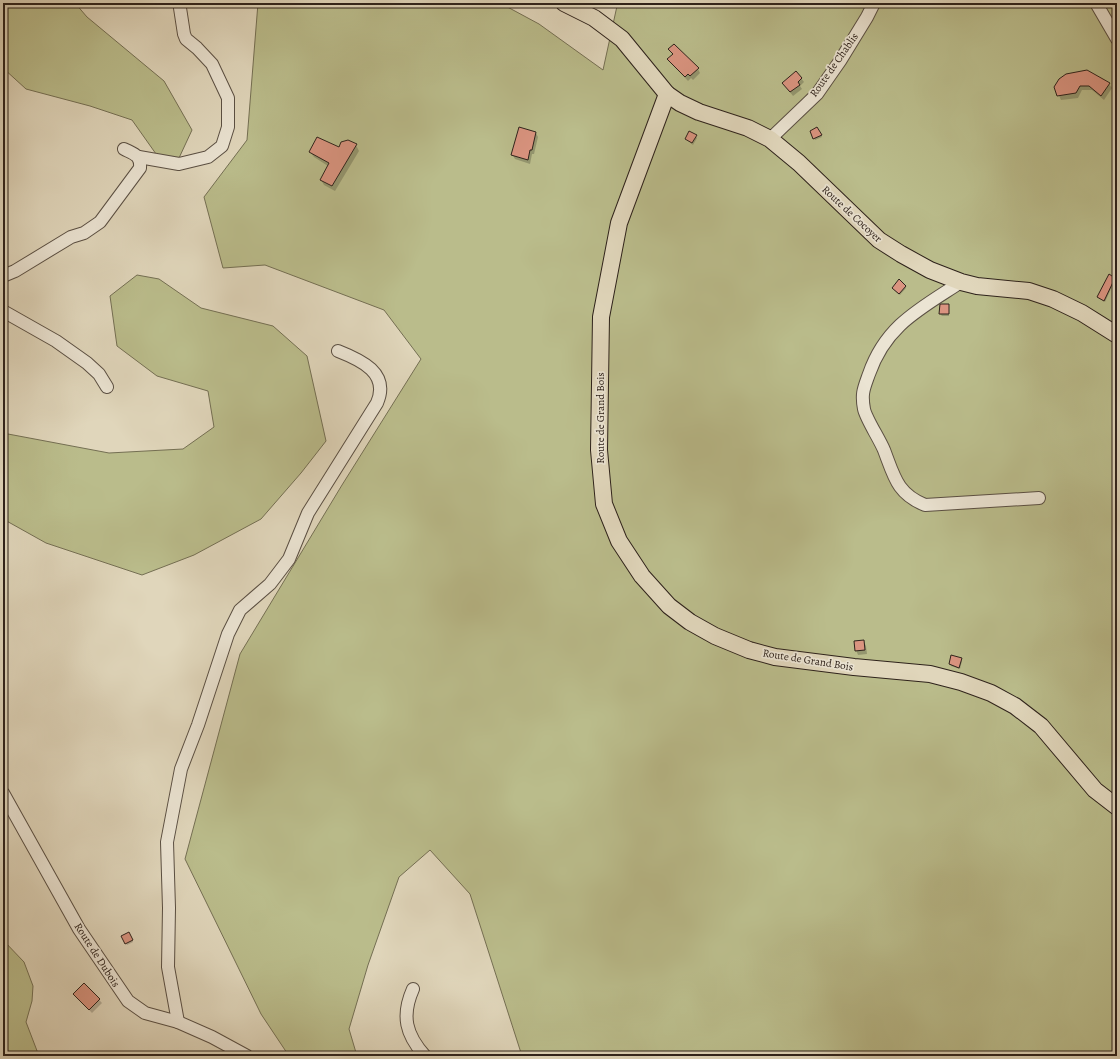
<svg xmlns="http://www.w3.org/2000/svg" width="1120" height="1059" viewBox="0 0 1120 1059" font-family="Alegreya,serif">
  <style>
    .green { fill: #babc8b; stroke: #746f53 }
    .shadow { fill: #0003 }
    .building { fill: #da9480; stroke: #2e221b }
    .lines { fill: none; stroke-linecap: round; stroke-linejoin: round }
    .minor-casing { stroke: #5a4f43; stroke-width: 14 }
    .major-casing { stroke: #2e221b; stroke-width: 18 }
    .minor { stroke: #ebe4d3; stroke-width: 12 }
    .major { stroke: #e0d6bb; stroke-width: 16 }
    .labels { text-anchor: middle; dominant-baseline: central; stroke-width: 3.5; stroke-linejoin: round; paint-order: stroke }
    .street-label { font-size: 11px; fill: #2e221b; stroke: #ebe4d3 }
  </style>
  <rect width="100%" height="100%" fill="#e0d6bb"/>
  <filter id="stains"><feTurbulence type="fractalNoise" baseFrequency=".005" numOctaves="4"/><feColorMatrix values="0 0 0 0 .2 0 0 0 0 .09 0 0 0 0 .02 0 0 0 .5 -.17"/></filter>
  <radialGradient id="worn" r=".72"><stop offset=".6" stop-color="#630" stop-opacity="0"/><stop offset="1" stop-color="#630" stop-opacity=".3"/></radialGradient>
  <g class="green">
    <path d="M3 3H75L87 17 164 81 192 130 179 158 161 161 132 120 90 106 26 89 3 68Z"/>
    <path d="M258 3H500L539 24 603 70 617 6 613 3H1117V1056H522L470 894 430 850 399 877 368 965 349 1029 357 1056H289L261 1014 185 859 240 654 342 485 421 359 384 310 265 265 223 268 204 197 247 140Z"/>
    <path d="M137 275 159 279 201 308 273 326 307 356 326 441 301 473 261 519 194 555 142 575 46 543 3 519V434H8L109 453 183 449 214 427 208 391 157 376 117 346 110 296Z"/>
    <path d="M3 940 24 962 33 986 32 1001 26 1022 39 1056H3Z"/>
  </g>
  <g class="shadow">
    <path d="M669 49 698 69 700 73 693 80 691 78 688 81 671 63 674 55Z"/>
    <path d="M801 78 804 82 800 86 802 89 793 96 786 87Z"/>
    <path d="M1109 84 1112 88 1104 100 1092 90H1082L1078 98 1061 100 1055 87Z"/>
    <path d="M817 128 822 137 815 140 811 132Z"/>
    <path d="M536 133 538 137 534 154H532L530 164 515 159 512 154Z"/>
    <path d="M696 136 697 138 693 145 686 139Z"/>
    <path d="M356 145 359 151 335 191 324 185 321 180 328 166 314 157 310 152Z"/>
    <path d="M1114 278 1115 280 1105 302 1098 297Z"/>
    <path d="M905 286 906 288 900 295 894 290Z"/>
    <path d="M948 305 949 316H942L940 314Z"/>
    <path d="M864 642 866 646 867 654 858 655 856 650Z"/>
    <path d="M961 659 962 661 960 669 951 666 950 664Z"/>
    <path d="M129 933 133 942 127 945 122 936Z"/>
    <path d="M84 984 102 1003 92 1013 74 994Z"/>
  </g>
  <g class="building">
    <path d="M674 44 699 68 690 76 688 74 685 77 667 59 673 54 668 49Z"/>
    <path d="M1087 70 1110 83 1101 96 1089 86H1080L1076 93 1057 96 1054 87 1059 79 1066 74Z"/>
    <path d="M796 71 802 78 798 82 800 85 790 92 782 83Z"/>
    <path d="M519 127 536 132 532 150H530L528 160 511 155Z"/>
    <path d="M817 127 822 135 813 139 810 131Z"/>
    <path d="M689 131 697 135 692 143 685 139Z"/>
    <path d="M317 137 339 147 341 142 348 140 357 144 332 186 320 180 329 163 309 152Z"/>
    <path d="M1109 274 1115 278 1104 301 1097 297Z"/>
    <path d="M899 279 906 286 899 294 892 288Z"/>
    <path d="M940 304H949V314H939Z"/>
    <path d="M864 640 865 650 855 651 854 641Z"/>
    <path d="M951 655 962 658 959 668 949 664Z"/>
    <path d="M129 932 133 940 125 944 121 936Z"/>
    <path d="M84 983 100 999 89 1010 73 994Z"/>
  </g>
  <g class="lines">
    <g class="minor-casing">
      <g id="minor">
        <path d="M1096 3 1117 39"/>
        <path d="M770 139 817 94 840 61 867 17 874 3"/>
        <path d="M139 157 179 164 208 157 222 146 228 127V98L212 64 197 48 186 39 184 34 180 8 181 3"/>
        <path d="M3 276 15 271 71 237 84 233 100 222 140 168C141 155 134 154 124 149"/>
        <path d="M961 282C920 309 886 325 869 374 864 388 861 393 864 409 866 419 879 438 884 450 894 476 897 494 925 505L1039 498"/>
        <path d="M3 311 56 341 87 363 99 374 107 387"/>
        <path d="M3 793 79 929 128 1001 145 1013 178 1022 212 1037 247 1056"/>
        <path d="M413 989C401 1016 406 1035 425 1056"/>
        <path d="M178 1022 168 967 169 908 167 842 181 769 198 725 228 634 240 610 270 584 289 559 308 513 377 403C390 373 361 360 338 351"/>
      </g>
    </g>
    <g class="major-casing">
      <g id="major">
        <path d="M564 3 594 18 622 39 667 94 680 103 699 112 748 128 770 139 799 163 879 240 901 254 930 270 961 282 977 286 1029 291 1053 299 1082 313 1117 335"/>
        <path d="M667 94 619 223 601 317 599 450 604 504 619 541 642 576 669 606 690 622 715 636 749 650 775 657 854 667 930 674 961 682 991 693 1015 706 1041 726 1095 790 1117 807"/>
      </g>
    </g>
    <use href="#minor" class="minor"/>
    <use href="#major" class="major"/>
  </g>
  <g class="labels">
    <g class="street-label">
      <text transform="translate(834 65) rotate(-55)">Route de Chablis</text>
      <text transform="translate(852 214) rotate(43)">Route de Cocoyer</text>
      <text transform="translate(600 418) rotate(-90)">Route de Grand Bois</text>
      <text transform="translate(808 660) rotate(9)">Route de Grand Bois</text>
      <text transform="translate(97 955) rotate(57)">Route de Dubois</text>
    </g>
  </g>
  <rect width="1120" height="1059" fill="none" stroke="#e0d6bb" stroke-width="16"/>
  <rect x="4" y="4" width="1112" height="1051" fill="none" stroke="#2e221b" stroke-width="2"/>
  <rect x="8" y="8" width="1104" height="1043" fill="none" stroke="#2e221b"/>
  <rect width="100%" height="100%" filter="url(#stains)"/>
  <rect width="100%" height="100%" fill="url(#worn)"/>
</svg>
